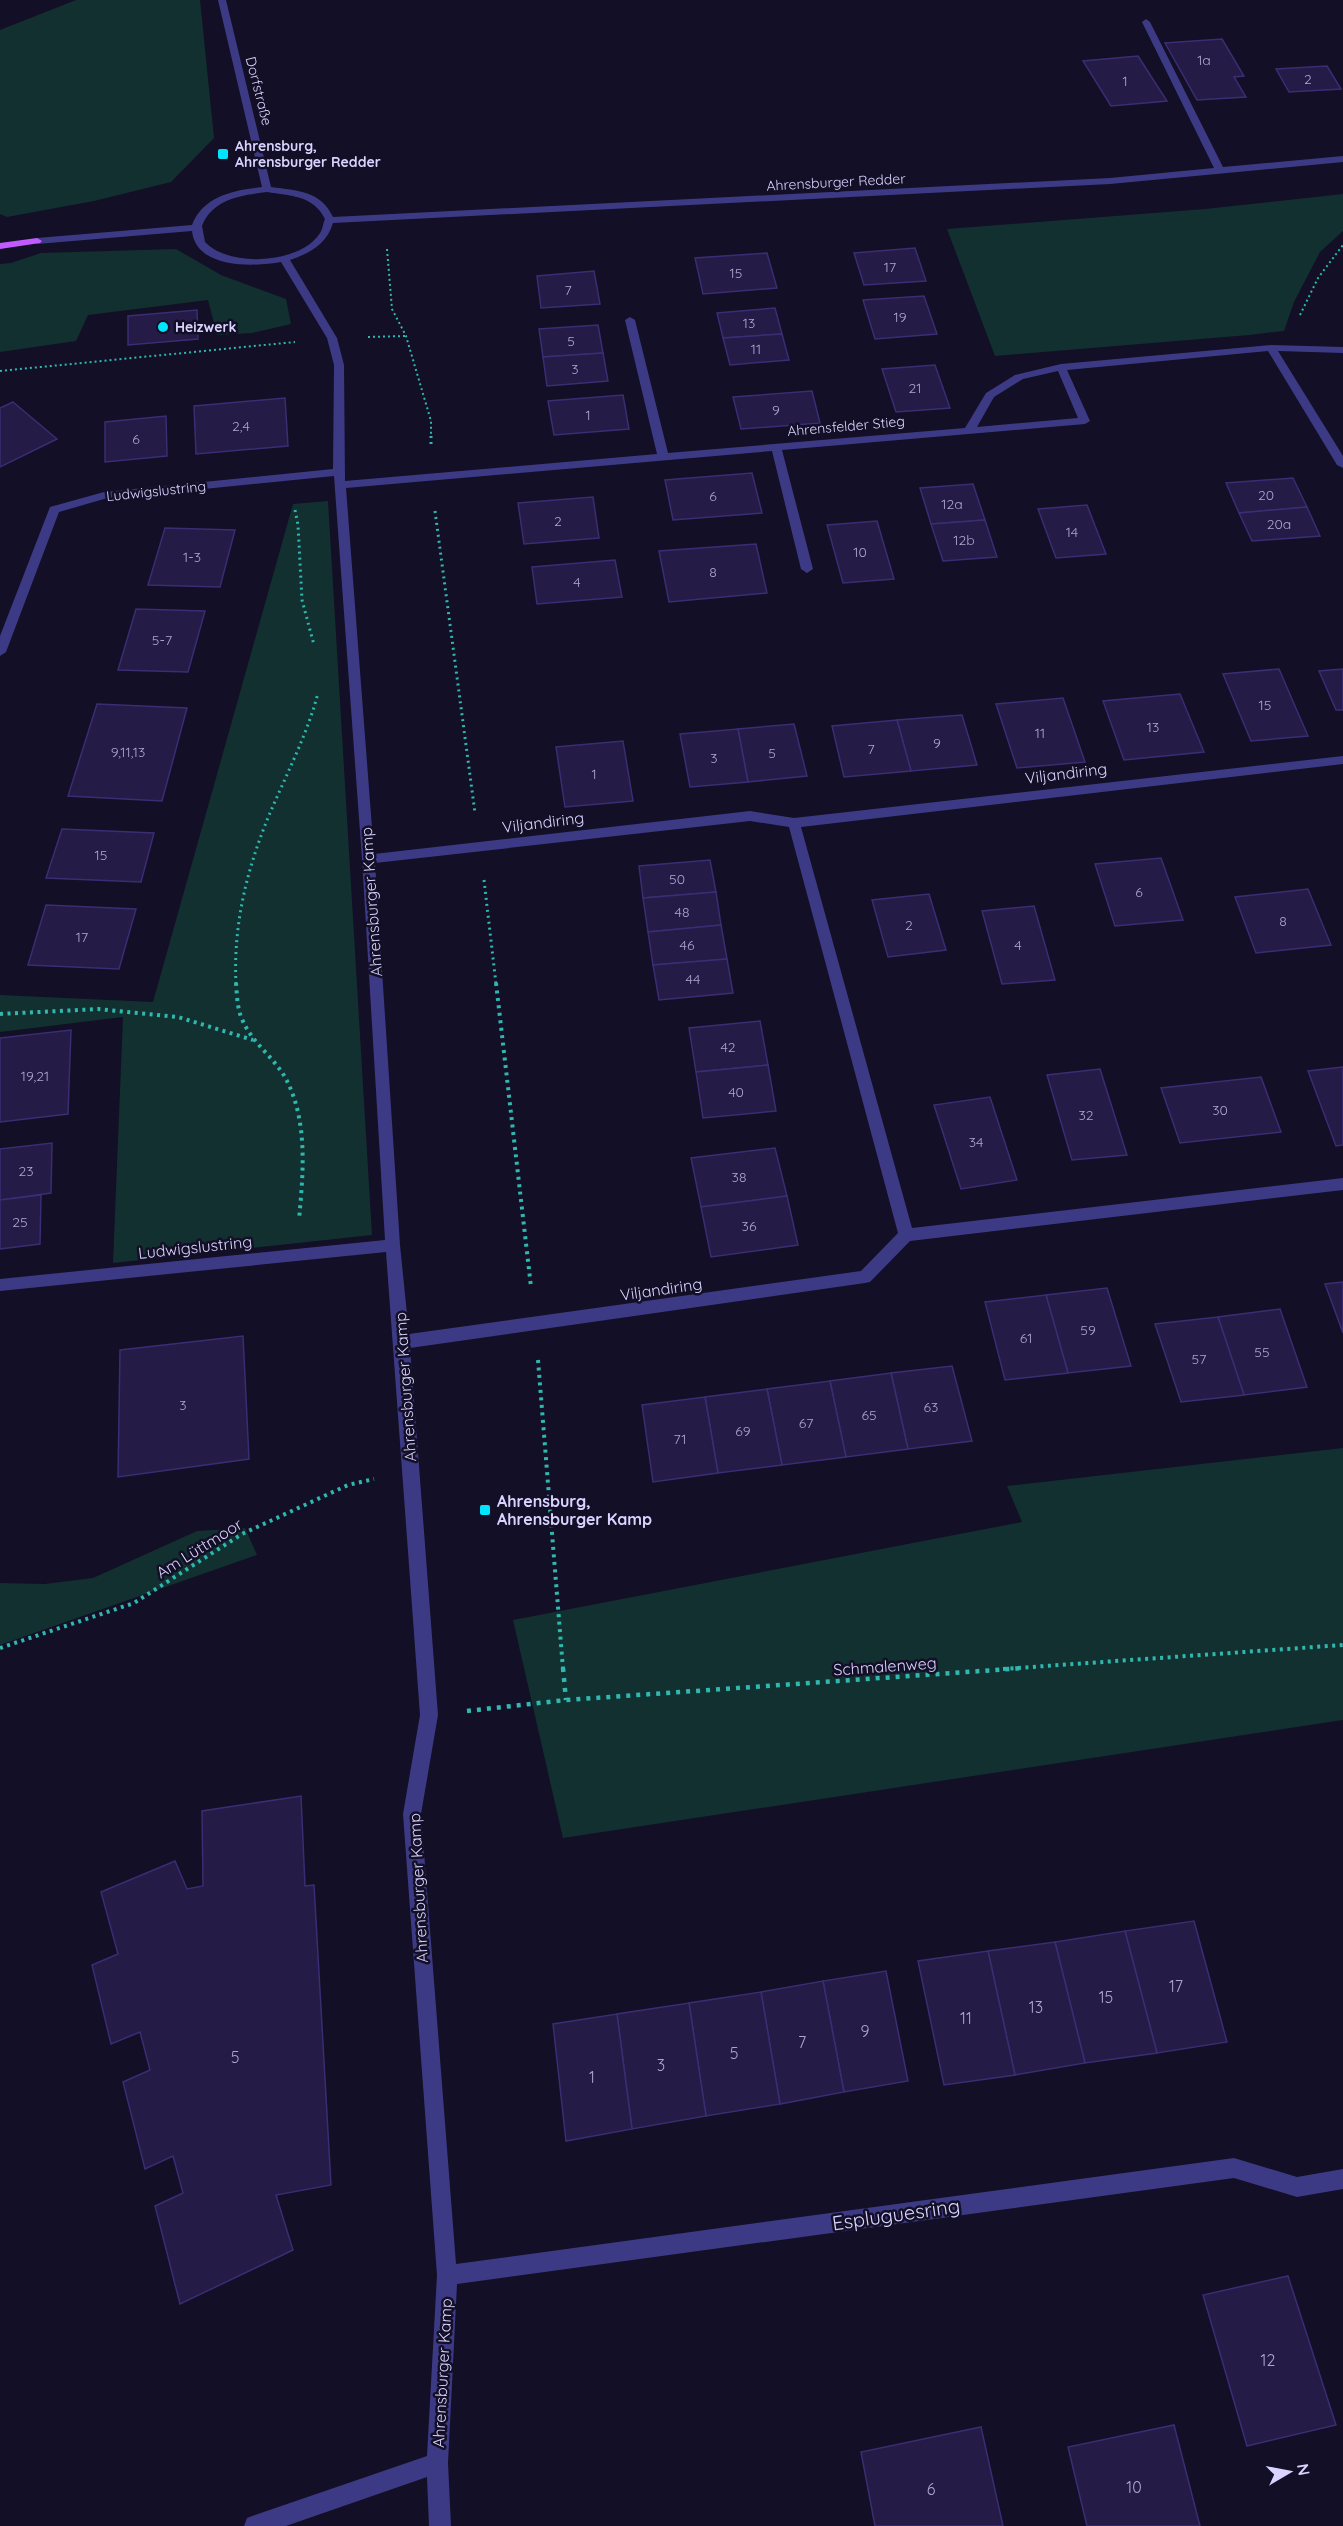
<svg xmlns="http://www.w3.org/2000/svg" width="1343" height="2526" viewBox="0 0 1343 2526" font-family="Quicksand,sans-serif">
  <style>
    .green { fill: #12302f }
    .building { fill: #241b47; stroke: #3b2d73; stroke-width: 1.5 }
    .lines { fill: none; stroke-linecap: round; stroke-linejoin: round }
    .path-far3 { stroke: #2fb8b0; stroke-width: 2; stroke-dasharray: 2 3; stroke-linecap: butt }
    .path-far2 { stroke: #2fb8b0; stroke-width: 3; stroke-dasharray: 2 4; stroke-linecap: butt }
    .path-far1 { stroke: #2fb8b0; stroke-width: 4; stroke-dasharray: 3 4.5; stroke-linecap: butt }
    .path { stroke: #2fb8b0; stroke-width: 4.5; stroke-dasharray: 4 6; stroke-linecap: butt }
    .minor { fill: #3d3a85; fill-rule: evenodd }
    .major { fill: #c25bff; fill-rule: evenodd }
    .poi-dot { fill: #00e5ff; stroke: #130f26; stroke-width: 2 }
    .labels { text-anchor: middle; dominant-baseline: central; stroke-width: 5; stroke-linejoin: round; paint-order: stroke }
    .number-label { font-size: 14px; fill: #aca6d1 }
    .far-street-label { font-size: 14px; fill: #d9d4ff; stroke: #130f26 }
    .far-poi-label { font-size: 14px; font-weight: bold; fill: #d9d4ff; stroke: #130f26; text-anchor: start }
    .street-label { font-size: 16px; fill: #d9d4ff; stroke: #130f26 }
    .poi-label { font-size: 16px; font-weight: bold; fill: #d9d4ff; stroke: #130f26; text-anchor: start }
    .near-number-label { font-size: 16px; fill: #aca6d1 }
    .near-street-label { font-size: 20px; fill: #d9d4ff; stroke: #130f26 }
  </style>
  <rect width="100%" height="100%" fill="#130f26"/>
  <g class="green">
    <path d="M76 0H200L214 138 171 182 94 201 7 217 0 214V30Z"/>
    <path d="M1343 194V231L1320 252 1294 302 1284 331 1249 335 995 356 947 229 1205 209Z"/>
    <path d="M176 249 221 275 286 299 291 324 252 333 217 335 208 300 88 315 76 341 0 352V264L11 263 41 253Z"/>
    <path d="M328 501 372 1235 113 1263 123 1017 0 1032V995L153 1002 293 504Z"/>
    <path d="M1343 1448V1720L563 1838 513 1620 1022 1522 1007 1486Z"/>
    <path d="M245 1528 257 1555 0 1645V1583L45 1584 93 1578 197 1531Z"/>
  </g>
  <g class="building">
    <path d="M1222 39 1244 76 1234 77 1246 97 1197 100 1165 43Z"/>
    <path d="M1138 56 1167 101 1111 106 1083 61Z"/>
    <path d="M1327 66 1341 89 1289 92 1276 69Z"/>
    <path d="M915 248 926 281 864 285 854 253Z"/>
    <path d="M767 253 777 288 703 294 695 258Z"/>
    <path d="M594 271 600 304 541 308 537 276Z"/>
    <path d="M924 296 937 334 875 339 863 300Z"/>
    <path d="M775 308 782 334 723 338 717 313Z"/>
    <path d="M197 310 198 339 128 345V316Z"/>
    <path d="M598 325 603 353 543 357 539 329Z"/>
    <path d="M782 334 789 360 730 365 723 338Z"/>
    <path d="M603 353 608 381 547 386 543 357Z"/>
    <path d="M935 365 950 408 896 412 882 369Z"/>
    <path d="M812 391 820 423 741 429 733 397Z"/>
    <path d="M623 395 629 429 554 435 548 401Z"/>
    <path d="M285 398 288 446 196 454 194 406Z"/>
    <path d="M13 402 57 439 0 467V408Z"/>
    <path d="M166 416 167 456 105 462V422Z"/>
    <path d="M752 473 762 513 673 520 665 480Z"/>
    <path d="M1293 478 1307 507 1239 513 1226 483Z"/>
    <path d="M973 484 985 520 931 524 920 488Z"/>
    <path d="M593 497 599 538 524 544 518 503Z"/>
    <path d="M1087 505 1106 554 1056 558 1038 509Z"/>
    <path d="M1307 507 1320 536 1252 541 1239 513Z"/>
    <path d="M985 520 997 557 943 561 931 524Z"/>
    <path d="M877 521 894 579 843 583 827 525Z"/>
    <path d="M165 528 235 530 220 587 148 585Z"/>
    <path d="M756 544 767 593 669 602 659 551Z"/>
    <path d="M615 560 622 597 537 604 532 567Z"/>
    <path d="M136 609 205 611 188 672 118 670Z"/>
    <path d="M1279 669 1308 736 1251 741 1223 674Z"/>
    <path d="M1343 669V710H1336L1319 671Z"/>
    <path d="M1180 694 1204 752 1124 760 1103 701Z"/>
    <path d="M1063 698 1085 762 1017 768 996 704Z"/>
    <path d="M97 704 187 708 162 801 68 796Z"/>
    <path d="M962 715 977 765 911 771 897 720Z"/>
    <path d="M897 720 911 771 844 777 832 726Z"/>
    <path d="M794 724 807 776 748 782 738 729Z"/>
    <path d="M738 729 748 782 690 787 680 734Z"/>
    <path d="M623 741 633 801 565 807 556 747Z"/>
    <path d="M62 829 154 833 141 882 46 878Z"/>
    <path d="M1161 858 1183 920 1115 926 1095 864Z"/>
    <path d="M710 860 716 892 643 898 639 866Z"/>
    <path d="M1308 889 1331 945 1256 953 1235 897Z"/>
    <path d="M716 892 721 925 648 932 643 898Z"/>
    <path d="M929 894 946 950 888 957 872 900Z"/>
    <path d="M46 905 136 909 119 969 28 965Z"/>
    <path d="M1034 906 1055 980 1002 984 982 911Z"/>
    <path d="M721 925 727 959 653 965 648 932Z"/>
    <path d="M727 959 733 993 659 1000 653 965Z"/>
    <path d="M760 1021 768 1065 696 1072 689 1028Z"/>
    <path d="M71 1030 68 1114 0 1122V1038Z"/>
    <path d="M768 1065 776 1111 703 1118 696 1072Z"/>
    <path d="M1343 1067V1145L1336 1146 1308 1071Z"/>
    <path d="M1100 1069 1127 1155 1072 1160 1047 1075Z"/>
    <path d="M1261 1077 1281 1132 1180 1143 1161 1088Z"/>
    <path d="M990 1097 1017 1180 961 1189 934 1105Z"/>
    <path d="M52 1143 51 1193 0 1200V1149Z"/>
    <path d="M775 1148 787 1196 701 1207 691 1158Z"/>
    <path d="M41 1195 40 1244 0 1249V1200Z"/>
    <path d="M787 1196 798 1245 711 1257 701 1207Z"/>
    <path d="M1343 1282V1333L1325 1284Z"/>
    <path d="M1107 1288 1131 1366 1068 1373 1046 1295Z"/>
    <path d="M1046 1295 1068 1373 1005 1380 985 1302Z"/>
    <path d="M1280 1309 1307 1387 1244 1395 1218 1317Z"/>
    <path d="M1218 1317 1244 1395 1181 1402 1155 1324Z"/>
    <path d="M243 1336 249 1459 118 1477 120 1350Z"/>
    <path d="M952 1366 972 1441 908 1449 891 1373Z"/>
    <path d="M891 1373 908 1449 846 1457 830 1381Z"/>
    <path d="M830 1381 846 1457 782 1465 767 1389Z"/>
    <path d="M767 1389 782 1465 718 1473 705 1397Z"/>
    <path d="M705 1397 718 1473 653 1482 642 1405Z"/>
    <path d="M301 1796 305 1886 314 1885 331 2185 276 2195 293 2250 180 2304 155 2206 183 2193 173 2156 145 2169 123 2082 150 2070 140 2032 111 2044 92 1965 118 1954 101 1892 175 1861 187 1889 203 1886 202 1811Z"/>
    <path d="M1194 1921 1227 2042 1157 2053 1125 1931Z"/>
    <path d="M1125 1931 1157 2053 1085 2063 1055 1942Z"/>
    <path d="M1055 1942 1085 2063 1015 2075 988 1951Z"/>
    <path d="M988 1951 1015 2075 944 2085 918 1961Z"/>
    <path d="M886 1971 908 2081 844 2092 823 1981Z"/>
    <path d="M823 1981 844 2092 780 2104 761 1992Z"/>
    <path d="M761 1992 780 2104 706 2116 689 2003Z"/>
    <path d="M689 2003 706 2116 632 2129 617 2014Z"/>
    <path d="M617 2014 632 2129 566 2141 553 2024Z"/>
    <path d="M1288 2276 1336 2425 1247 2446 1203 2295Z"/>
    <path d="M1174 2425 1200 2526H1087L1068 2447Z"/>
    <path d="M981 2427 1003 2526H875L861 2452Z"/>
  </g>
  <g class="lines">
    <g class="path-far3">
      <path d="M387 249 392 309 406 336 431 421V437"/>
      <path d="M1300 315 1318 278 1343 245"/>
      <path d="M368 337 406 336"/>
      <path d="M0 371 295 342"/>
    </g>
    <g class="path-far2">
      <path d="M431 436V444"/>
      <path d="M295 510 298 525 302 600 314 645"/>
      <path d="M435 511 475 813"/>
      <path d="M484 880 496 984"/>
      <path d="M236 984C233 925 247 868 270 813 287 773 307 735 318 693"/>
    </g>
    <g class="path-far1">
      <path d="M236 983C237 995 237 1008 242 1019 252 1044 277 1059 288 1083 308 1125 303 1175 299 1220"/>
      <path d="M496 983 531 1287"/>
      <path d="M0 1014 98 1009 178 1017 253 1040"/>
      <path d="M538 1360 563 1669"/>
      <path d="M0 1648 134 1603 242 1534 348 1485 374 1479"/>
      <path d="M1003 1669 1343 1645"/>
    </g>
    <g class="path">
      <path d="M563 1668 566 1700"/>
      <path d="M467 1711 566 1700 1024 1668"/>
    </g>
    <path class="minor" d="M218 0H226L271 187C298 191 320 190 333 217L1110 178 1214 168 1142 22 1146 19 1150 22 1223 167 1343 156V162L1110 184 333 223C327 244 310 253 290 260L337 338 344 365 345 481 657 454 625 320 630 317 635 320 668 453 965 428 986 393 1015 375 1061 364 1271 345 1343 347V353L1278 351 1343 456V468L1337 465 1268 351 1067 370 1090 421 1085 424 782 450 813 569 807 573 801 569 772 451 346 488 374 854 750 811 794 818 1343 756V764L801 827 912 1228 1343 1178V1190L910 1241 870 1282 865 1283 410 1348 438 1715 421 1814 456 2264 1234 2158 1297 2177 1343 2169V2189L1297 2197 1234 2178 457 2284 448 2463 451 2526H429L427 2477 286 2526H244L247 2518 255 2515 427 2456 437 2275 403 1814 420 1715 386 1252 0 1291V1279L385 1240 362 859 334 476 104 499 59 512 6 652 0 656V636L50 507 104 492 333 469 334 365 327 338 281 262C254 267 196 269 192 231L37 244 32 241 37 238 192 225C203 196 234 190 262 187ZM267 192C291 196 313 195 325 219 323 223 323 229 320 233 301 264 229 268 205 242L202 226C212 199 242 195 267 192ZM1058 371 1078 418 977 427 994 397 1023 379ZM750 821 789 827 898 1233 861 1271 409 1334 400 1245 375 863Z"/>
    <path class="major" d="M37 238 42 241 40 243 0 249V243Z"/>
  </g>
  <g class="poi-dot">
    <rect x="217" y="148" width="12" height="12" rx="3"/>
    <circle cx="163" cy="327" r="6"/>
    <rect x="479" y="1504" width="12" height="12" rx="3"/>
  </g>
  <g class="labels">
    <g class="number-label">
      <text x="1204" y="60">1a</text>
      <text x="1308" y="79">2</text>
      <text x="1125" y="81">1</text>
      <text x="890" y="267">17</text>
      <text x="736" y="273">15</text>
      <text x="568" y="290">7</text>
      <text x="900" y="317">19</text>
      <text x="749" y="323">13</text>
      <text x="571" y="341">5</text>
      <text x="756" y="349">11</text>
      <text x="575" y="369">3</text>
      <text x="915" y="388">21</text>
      <text x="776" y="410">9</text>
      <text x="588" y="415">1</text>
      <text x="241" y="426">2,4</text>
      <text x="136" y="439">6</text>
      <text x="1266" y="495">20</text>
      <text x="713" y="496">6</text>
      <text x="952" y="504">12a</text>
      <text x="558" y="521">2</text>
      <text x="1279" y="524">20a</text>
      <text x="1072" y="532">14</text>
      <text x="964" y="540">12b</text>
      <text x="860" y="552">10</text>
      <text x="192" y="557">1-3</text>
      <text x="713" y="572">8</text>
      <text x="577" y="582">4</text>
      <text x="162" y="640">5-7</text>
      <text x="1265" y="705">15</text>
      <text x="1153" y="727">13</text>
      <text x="1040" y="733">11</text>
      <text x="937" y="743">9</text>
      <text x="871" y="749">7</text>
      <text x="128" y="752">9,11,13</text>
      <text x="772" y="753">5</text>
      <text x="714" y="758">3</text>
      <text x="594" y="774">1</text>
      <text x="101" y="855">15</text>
      <text x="677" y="879">50</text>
      <text x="1139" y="892">6</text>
      <text x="682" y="912">48</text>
      <text x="1283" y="921">8</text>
      <text x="909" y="925">2</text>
      <text x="82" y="937">17</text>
      <text x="687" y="945">46</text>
      <text x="1018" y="945">4</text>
      <text x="693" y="979">44</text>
      <text x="728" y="1047">42</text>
      <text x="35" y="1076">19,21</text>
      <text x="736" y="1092">40</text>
      <text x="1220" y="1110">30</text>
      <text x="1086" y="1115">32</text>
      <text x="976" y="1142">34</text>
      <text x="26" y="1171">23</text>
      <text x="739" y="1177">38</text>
      <text x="20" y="1222">25</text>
      <text x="749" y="1226">36</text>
      <text x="1088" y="1330">59</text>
      <text x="1026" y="1338">61</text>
      <text x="1262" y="1352">55</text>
      <text x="1199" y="1359">57</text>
      <text x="183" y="1405">3</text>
      <text x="931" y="1407">63</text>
      <text x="869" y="1415">65</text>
      <text x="806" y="1423">67</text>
      <text x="743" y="1431">69</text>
      <text x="680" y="1439">71</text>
    </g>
    <g class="far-street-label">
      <text transform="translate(259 91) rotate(76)">Dorfstraße</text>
      <text transform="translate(836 182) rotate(-3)">Ahrensburger Redder</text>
      <text transform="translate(846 426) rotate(-5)">Ahrensfelder Stieg</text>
      <text transform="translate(156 491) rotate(-6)">Ludwigslustring</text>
    </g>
    <g class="far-poi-label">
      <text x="235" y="146">Ahrensburg,<tspan x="235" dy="16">Ahrensburger Redder</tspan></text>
      <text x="175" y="327">Heizwerk</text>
    </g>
    <g class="street-label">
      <text transform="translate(1066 773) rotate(-7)">Viljandiring</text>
      <text transform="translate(543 822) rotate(-7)">Viljandiring</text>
      <text transform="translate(371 902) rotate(-94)">Ahrensburger Kamp</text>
      <text transform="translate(195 1247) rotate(-6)">Ludwigslustring</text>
      <text transform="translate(661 1289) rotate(-8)">Viljandiring</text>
      <text transform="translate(405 1387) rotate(-94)">Ahrensburger Kamp</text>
      <text transform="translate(199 1548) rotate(-32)">Am Lüttmoor</text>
      <text transform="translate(885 1666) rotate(-4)">Schmalenweg</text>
      <text transform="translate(418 1888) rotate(-93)">Ahrensburger Kamp</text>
      <text transform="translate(442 2373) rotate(-87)">Ahrensburger Kamp</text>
    </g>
    <g class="poi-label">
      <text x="497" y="1501">Ahrensburg,<tspan x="497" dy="18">Ahrensburger Kamp</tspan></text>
    </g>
    <g class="near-number-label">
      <text x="1176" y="1986">17</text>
      <text x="1106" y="1997">15</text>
      <text x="1036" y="2007">13</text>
      <text x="966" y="2018">11</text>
      <text x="865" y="2031">9</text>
      <text x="802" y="2042">7</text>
      <text x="734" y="2053">5</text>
      <text x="235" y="2057">5</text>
      <text x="661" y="2065">3</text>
      <text x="592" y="2077">1</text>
      <text x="1268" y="2360">12</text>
      <text x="1134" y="2487">10</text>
      <text x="931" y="2489">6</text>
    </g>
    <g class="near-street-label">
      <text transform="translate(896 2214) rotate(-8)">Espluguesring</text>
    </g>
  </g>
  <g transform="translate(1289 2472) rotate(80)" stroke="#130f26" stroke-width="4.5" paint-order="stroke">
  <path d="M0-4.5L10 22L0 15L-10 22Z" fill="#d9d4ff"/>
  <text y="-9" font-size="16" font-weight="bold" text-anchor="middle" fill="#d9d4ff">N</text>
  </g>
</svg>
